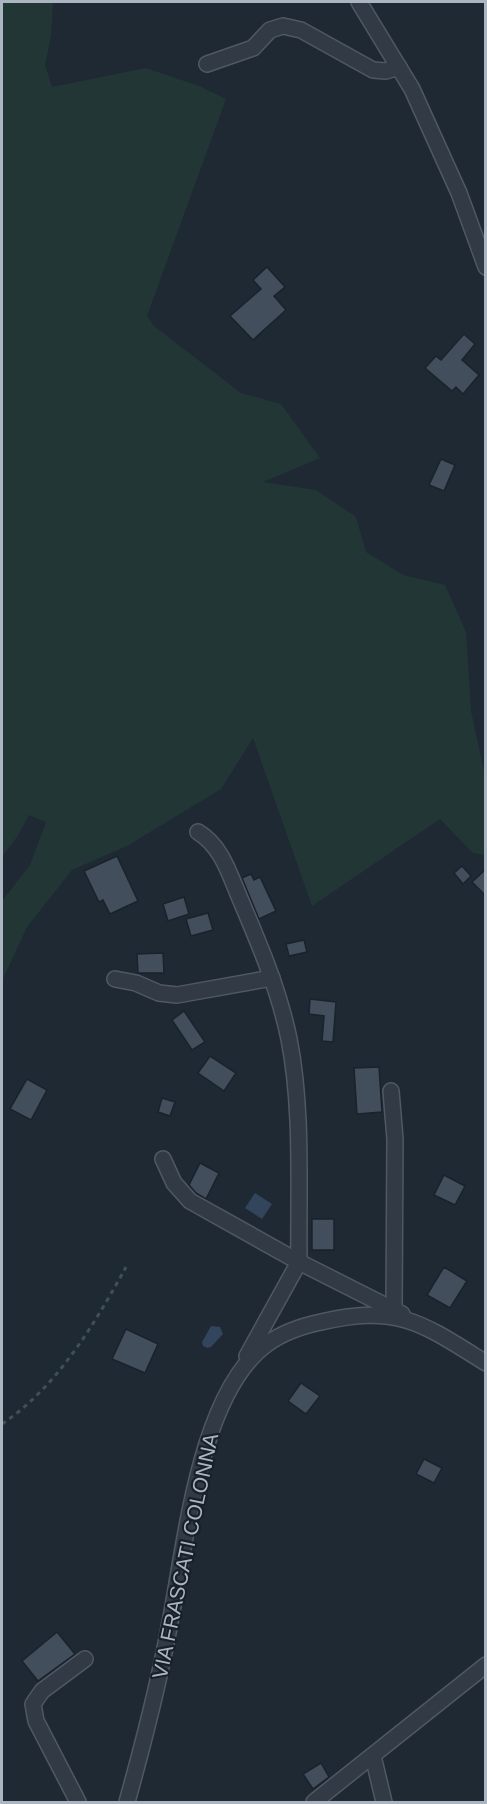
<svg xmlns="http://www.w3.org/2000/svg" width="487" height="1804" viewBox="0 0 487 1804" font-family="Arial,sans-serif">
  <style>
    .green { fill: #223636 }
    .water { fill: #32455c }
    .building { fill: #424e5c; stroke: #1a222b; stroke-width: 1.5 }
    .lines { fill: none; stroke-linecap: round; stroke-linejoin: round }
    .minor-casing { stroke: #4f5863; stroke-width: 18 }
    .path { stroke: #3e5153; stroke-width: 3; stroke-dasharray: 4.5 4.5; stroke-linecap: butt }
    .minor { stroke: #323a45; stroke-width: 15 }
    .labels { text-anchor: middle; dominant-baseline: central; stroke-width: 4.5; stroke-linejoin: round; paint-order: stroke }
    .street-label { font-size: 21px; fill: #abb5c2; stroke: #182029 }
  </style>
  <rect width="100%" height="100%" fill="#1f2934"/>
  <path class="green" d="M2 2H53L51 36 45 65 52 87 146 68 199 86 226 99 147 316 154 326 241 393 281 404 320 458 263 482 316 490 356 517 366 552 403 575 445 585 466 632 471 711 485 776V855L473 853 440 819 312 906 253 738 221 789 127 846 72 870 27 927 2 981V901L30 865 46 822 29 815 17 837 2 857Z"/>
  <g class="water">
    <path d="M255 1193 272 1204 262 1219 245 1208Z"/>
    <path d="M211 1326 220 1327 223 1334 211 1347 207 1348 203 1346 202 1342Z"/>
  </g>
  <g class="building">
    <path d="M267 267 285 287 274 296 286 310 253 340 230 316 261 289 253 280Z"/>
    <path d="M464 334 475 344 462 360 479 375 463 394 456 387 452 391 425 368 436 356 441 360Z"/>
    <path d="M441 459 455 465 444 491 429 485Z"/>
    <path d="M117 856 138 901 110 914 103 900 99 902 84 871Z"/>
    <path d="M462 866 471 876 463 884 454 873Z"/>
    <path d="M486 869V896L472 882Z"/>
    <path d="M251 874 254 880 260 877 276 911 259 919 242 878Z"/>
    <path d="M184 897 189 914 168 921 163 904Z"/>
    <path d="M208 913 213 930 191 936 186 919Z"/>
    <path d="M304 940 307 952 289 956 286 944Z"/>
    <path d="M163 953 164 973H138L137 954Z"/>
    <path d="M310 999 336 1002 333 1042 322 1041 324 1016 309 1014Z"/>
    <path d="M184 1011 205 1042 192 1050 172 1020Z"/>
    <path d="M210 1056 236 1073 224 1091 198 1073Z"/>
    <path d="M379 1067 382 1112 357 1114 354 1068Z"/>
    <path d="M27 1079 47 1090 31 1120 10 1109Z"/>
    <path d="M162 1098 175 1102 170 1116 158 1112Z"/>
    <path d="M200 1163 219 1173 206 1199 196 1193 189 1185Z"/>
    <path d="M444 1175 465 1186 455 1205 434 1195Z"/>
    <rect x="312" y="1219" width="22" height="31"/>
    <path d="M444 1267 467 1281 450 1308 427 1295Z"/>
    <path d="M126 1329 158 1344 145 1373 112 1359Z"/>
    <path d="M301 1383 320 1396 306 1414 288 1401Z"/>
    <path d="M424 1459 442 1468 434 1483 416 1474Z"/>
    <path d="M57 1632 75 1654 38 1681 22 1661Z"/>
    <path d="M321 1763 329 1777 313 1789 303 1774Z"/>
  </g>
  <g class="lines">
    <g class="minor-casing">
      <g id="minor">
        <path d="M359 2 412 89 459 193 486 267"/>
        <path d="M207 64 253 48 270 30 283 26 301 30 373 70 386 71 399 67"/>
        <path d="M115 979 136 983 159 993 177 995 272 978"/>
        <path d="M391 1091 395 1139 394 1310"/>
        <path d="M163 1159 174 1183 190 1201 299 1262C298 1189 303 1110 289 1039 279 990 260 946 241 901 230 876 222 846 198 832"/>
        <path d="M247 1356 299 1262 402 1314"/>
        <path d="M373 1756 384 1802"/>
        <path d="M78 1802 36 1721 33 1704 42 1691 85 1659"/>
        <path d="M127 1802C144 1741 160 1679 171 1617 186 1540 200 1392 267 1344 282 1333 302 1326 321 1322 398 1304 422 1323 486 1363"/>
        <path d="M314 1802 486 1665"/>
      </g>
    </g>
    <path class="path" d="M2 1424C57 1387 94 1325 126 1267"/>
    <use href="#minor" class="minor"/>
  </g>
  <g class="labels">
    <g class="street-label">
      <text transform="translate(185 1556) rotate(-78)">VIA FRASCATI COLONNA</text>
    </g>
  </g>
  <rect width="487" height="1804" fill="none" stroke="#abb5c2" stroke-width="6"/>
</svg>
